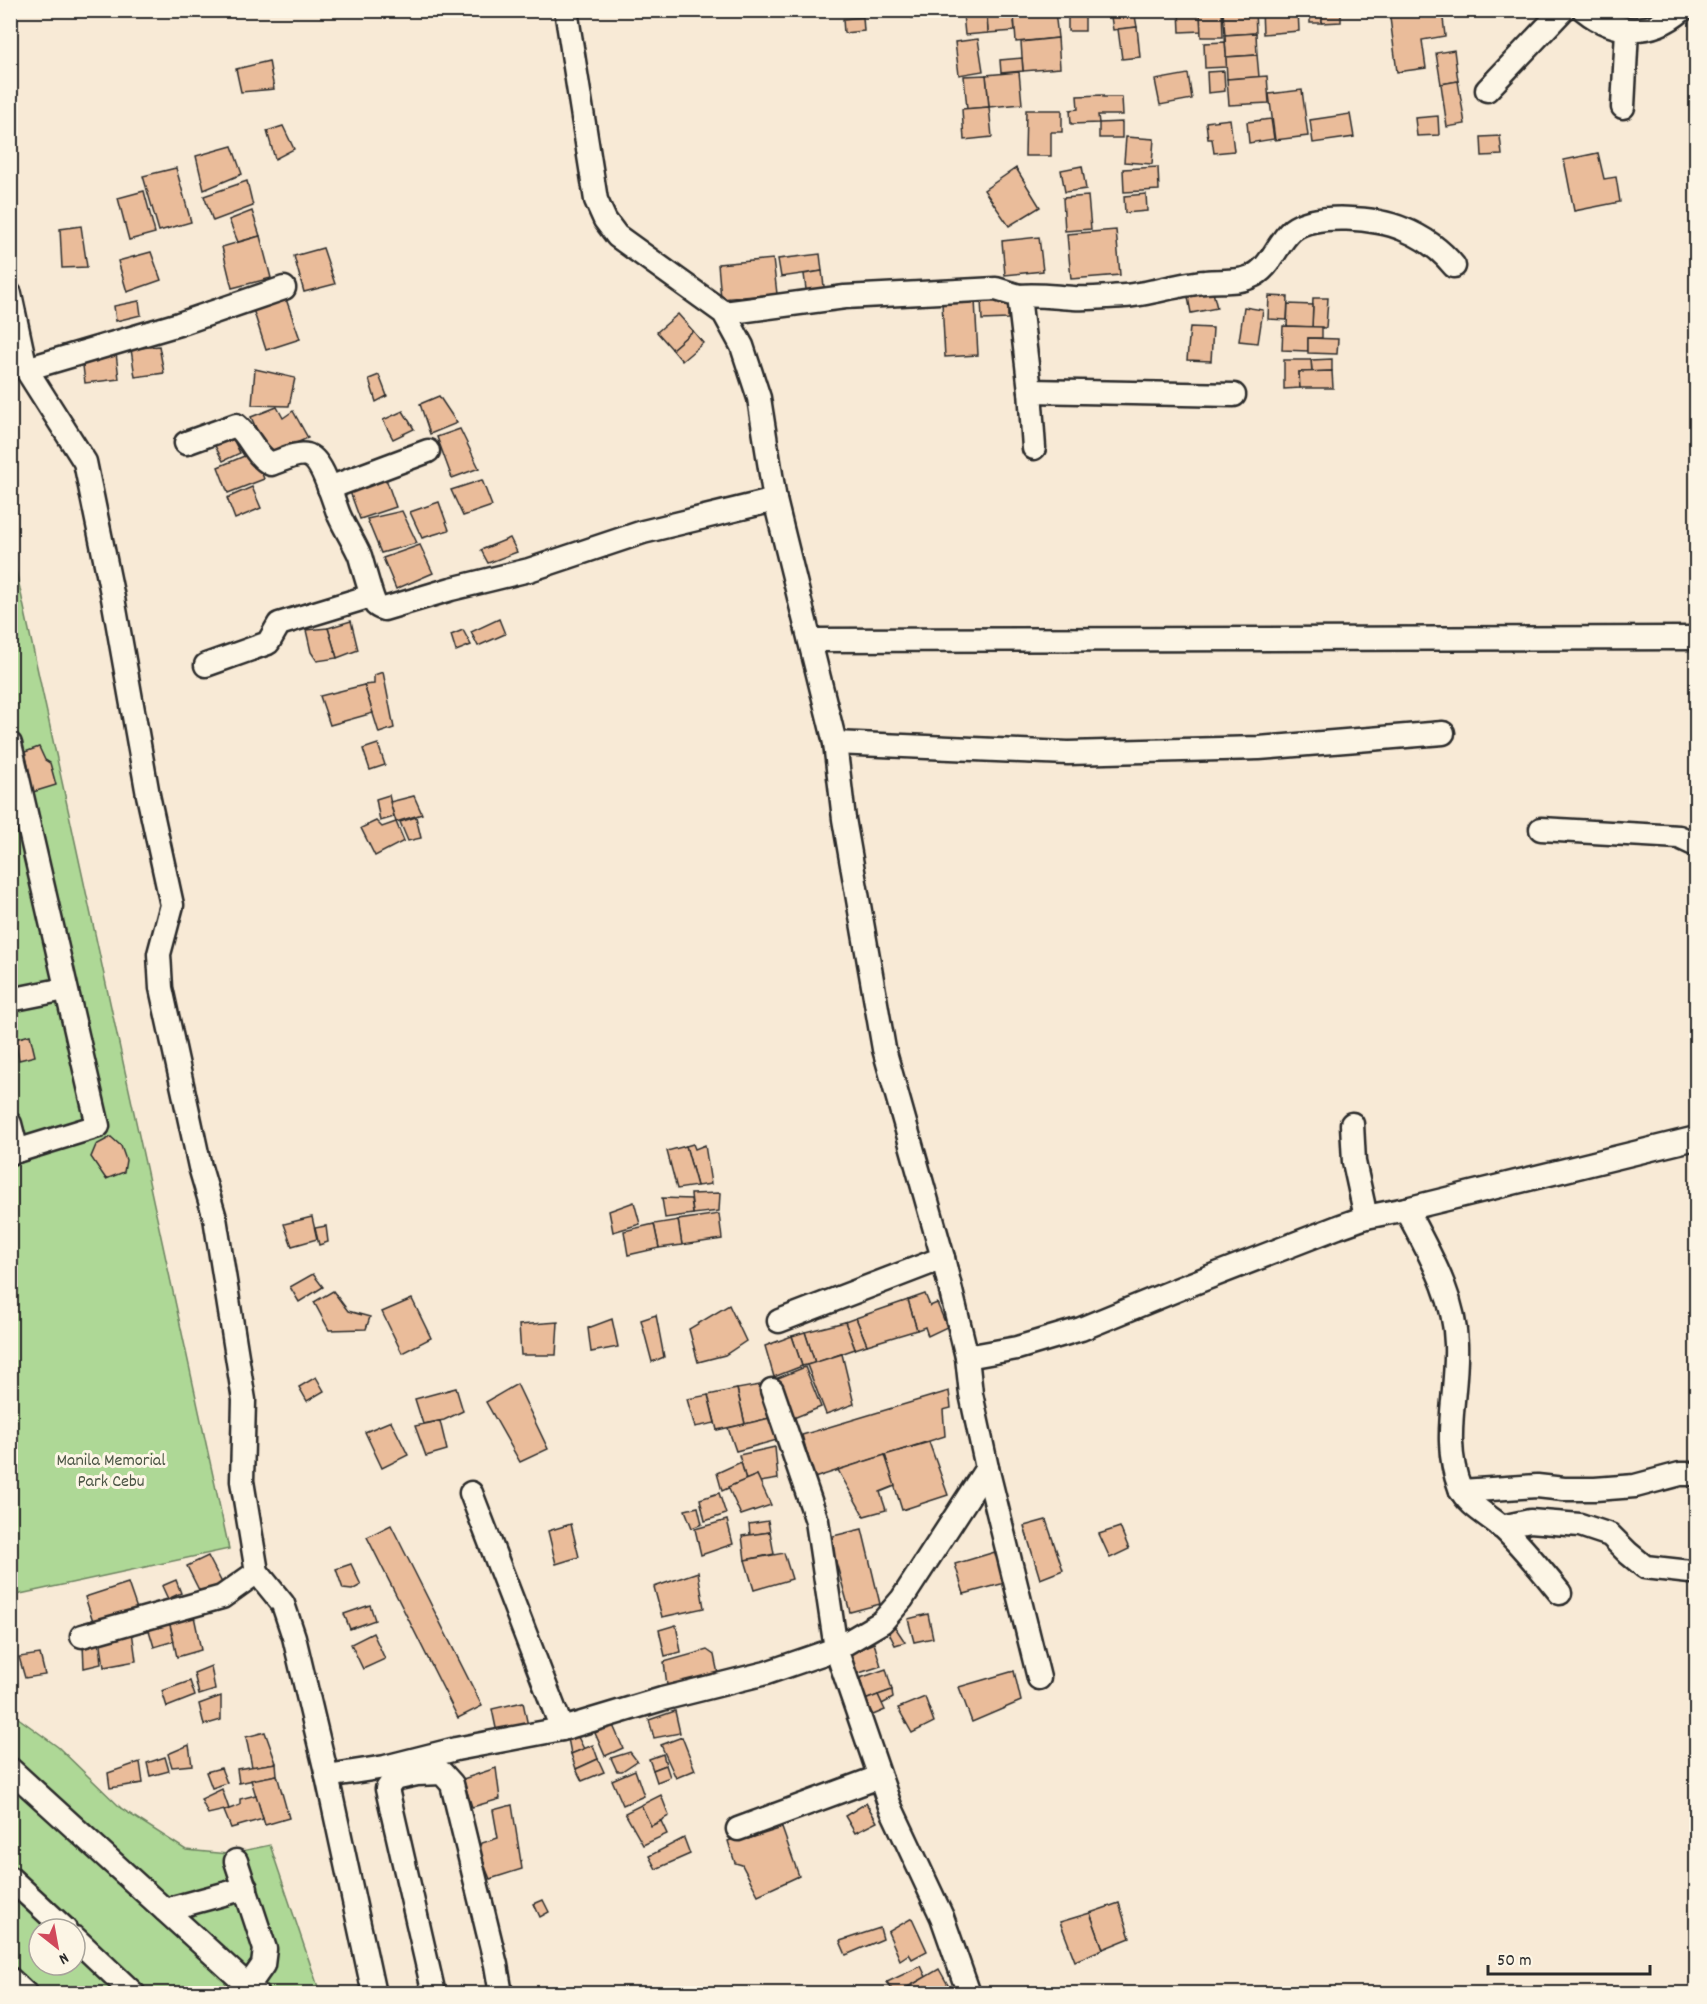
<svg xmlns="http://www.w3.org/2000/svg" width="1707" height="2004" viewBox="0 0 1707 2004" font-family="Dekko,sans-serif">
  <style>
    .green { fill: #aed896; stroke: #6c8260; stroke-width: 1.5; fill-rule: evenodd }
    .building { fill: #eabc9a; stroke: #2b2b2b; stroke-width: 1.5 }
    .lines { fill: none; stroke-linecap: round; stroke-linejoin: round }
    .minor-casing { stroke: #2b2b2b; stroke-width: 27 }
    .minor { stroke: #fcf5e5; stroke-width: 22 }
    .labels { text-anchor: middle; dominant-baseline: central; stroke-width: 6; stroke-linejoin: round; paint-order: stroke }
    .park-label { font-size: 18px; fill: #4c5646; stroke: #fcf5e5 }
  </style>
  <rect width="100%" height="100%" fill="#f8ead6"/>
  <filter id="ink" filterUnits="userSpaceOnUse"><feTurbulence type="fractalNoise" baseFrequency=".0167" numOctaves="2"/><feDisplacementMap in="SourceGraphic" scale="12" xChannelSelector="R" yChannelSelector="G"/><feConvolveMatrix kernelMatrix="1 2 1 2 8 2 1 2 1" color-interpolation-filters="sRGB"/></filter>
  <g filter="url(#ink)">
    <g class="green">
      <path d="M10 543 229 1549 11 1596H10Z"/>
      <path d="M10 1712 58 1747 122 1809 186 1850 228 1854 270 1845 320 1993H11ZM39 1929H75V1965H39Z"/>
    </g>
    <g class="building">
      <path d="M911 10H950V15L912 18Z"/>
      <path d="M950 10H986L987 11 950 15Z"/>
      <path d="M986 10H1013L1015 31 988 33Z"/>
      <path d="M1013 10H1049V12L1014 15Z"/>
      <path d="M1110 10H1134L1137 27 1113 30Z"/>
      <path d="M1179 10H1200L1201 31 1180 32Z"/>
      <path d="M1200 10H1222L1223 37H1201Z"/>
      <path d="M1255 10 1256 33 1225 35 1223 12Z"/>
      <path d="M1262 10H1298L1299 31 1263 34Z"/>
      <rect x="1310" y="10" width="12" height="13"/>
      <path d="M1322 10H1341V22L1322 23Z"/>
      <path d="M1389 10H1442L1445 36 1422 40 1426 68 1397 72Z"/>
      <path d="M987 11 988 33 965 35 963 14Z"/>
      <path d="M1055 11 1058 38 1016 42 1014 15Z"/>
      <rect x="1068" y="15" width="17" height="16"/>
      <path d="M863 17 864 31 844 33 843 19Z"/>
      <path d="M1137 27 1140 57 1122 59 1118 29Z"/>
      <path d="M1256 33 1257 55 1226 57 1225 35Z"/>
      <path d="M1058 38 1060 68 1023 71 1021 42Z"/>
      <path d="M978 39 983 71 959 75 955 42Z"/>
      <path d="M1225 42 1227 67 1205 68 1204 43Z"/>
      <path d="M1454 50 1458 81 1441 84 1436 53Z"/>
      <path d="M1257 55 1259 77 1227 79 1226 57Z"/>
      <path d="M1022 58 1023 71 1001 73 1000 60Z"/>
      <path d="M269 61 274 89 241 92 236 69Z"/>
      <path d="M1224 71 1225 91 1208 93 1207 72Z"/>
      <path d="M1019 72 1022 104 989 107 986 75Z"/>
      <path d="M1188 74 1192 99 1160 105 1155 80Z"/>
      <path d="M986 75 989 107 967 109 964 76Z"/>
      <path d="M1267 76 1269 103 1229 105 1227 79Z"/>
      <path d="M1458 81 1465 124 1447 127 1441 84Z"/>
      <path d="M1302 90 1308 136 1275 140 1269 94Z"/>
      <path d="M1103 95V97H1122L1123 115H1098L1099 123 1071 124 1070 110 1078 109 1077 96Z"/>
      <path d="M989 107 992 137 964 140 962 109Z"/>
      <path d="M1026 110H1062V132H1051V156H1025Z"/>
      <path d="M1350 114 1354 137 1313 143 1310 120Z"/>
      <path d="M1438 116 1439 135 1417 136 1415 118Z"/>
      <path d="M1230 119 1234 151 1214 153 1212 139H1208L1206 122Z"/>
      <path d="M1271 119 1274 139 1249 143 1247 122Z"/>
      <path d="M1122 122V138H1099V123Z"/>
      <path d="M283 126 294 149 275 159 267 131Z"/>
      <path d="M1500 136 1502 155 1482 156 1481 137Z"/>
      <path d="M1126 137 1154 139 1152 164 1124 162Z"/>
      <path d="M232 146 242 174 204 190 196 156Z"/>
      <path d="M1598 153 1604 179 1616 177 1620 202 1574 211 1564 160Z"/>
      <path d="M1082 166 1086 189 1065 192 1061 170Z"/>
      <path d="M1158 167 1159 190 1124 192 1123 169Z"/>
      <path d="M176 168 191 222 159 231 143 176Z"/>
      <path d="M1016 168 1040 207 1009 226 984 190Z"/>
      <path d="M247 181 253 206 213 221 204 196Z"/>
      <path d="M144 191 155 233 129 240 118 198Z"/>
      <path d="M1146 194 1147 211 1125 213 1124 196Z"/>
      <path d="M1088 196 1091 229 1065 231 1063 198Z"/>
      <path d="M252 211 260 236 238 242 229 220Z"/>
      <path d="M81 226 87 267 62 268 60 229Z"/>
      <path d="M1116 230 1120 275 1071 279 1067 234Z"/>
      <path d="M260 236 271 278 232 288 222 247Z"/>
      <path d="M1039 237 1043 271 1005 275 1002 241Z"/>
      <path d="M323 248 335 284 304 292 294 256Z"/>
      <path d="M151 252 161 280 127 292 118 261Z"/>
      <path d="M820 254 822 271 781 277 778 259Z"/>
      <path d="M773 259 777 294 721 299 718 264Z"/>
      <path d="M822 271 825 294 807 297 804 274Z"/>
      <path d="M1213 292 1217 308 1191 313 1188 297Z"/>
      <path d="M285 296 300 339 266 350 252 306Z"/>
      <path d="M1269 296 1288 297 1287 320 1268 319Z"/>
      <path d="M1313 298H1328L1326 328 1312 327Z"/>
      <path d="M981 299H1008V319L982 320Z"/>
      <path d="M975 300 978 355 945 357 942 302Z"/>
      <path d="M139 301 141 315 116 321 114 306Z"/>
      <path d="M1288 304 1313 305 1312 327 1287 326Z"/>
      <path d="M1244 307 1263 310 1258 343 1239 341Z"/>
      <path d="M678 314 693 331 672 349 657 332Z"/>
      <path d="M1283 326 1322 327V338H1308V351L1282 350Z"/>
      <path d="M1190 327 1213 328 1211 361 1187 360Z"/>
      <path d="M693 331 703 343 682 361 672 349Z"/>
      <path d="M1308 338 1338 339 1337 354 1308 353Z"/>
      <path d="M159 346 164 373 135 377 131 349Z"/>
      <path d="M116 353 119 379 85 383 82 357Z"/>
      <path d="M1332 359V371L1312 372 1311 360Z"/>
      <path d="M1284 360H1311L1312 372H1299L1300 388 1284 389Z"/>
      <path d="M255 369 295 378 289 406 252 405Z"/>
      <path d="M1332 371 1333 388H1300L1299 372Z"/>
      <path d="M379 375 387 396 376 402 369 379Z"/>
      <path d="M439 396 457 423 430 434 420 404Z"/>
      <path d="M277 407 283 418 293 411 308 438 268 455 251 417Z"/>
      <path d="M403 411 414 429 393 439 383 420Z"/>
      <path d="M460 429 479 468 452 478 437 437Z"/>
      <path d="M229 431 240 453 223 461 212 440Z"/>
      <path d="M254 452 264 479 228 493 218 467Z"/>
      <path d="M385 476 396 507 360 519 349 489Z"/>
      <path d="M482 480 492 506 463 516 451 490Z"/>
      <path d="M252 487 261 508 235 519 227 498Z"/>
      <path d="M439 502 449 530 422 538 410 512Z"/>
      <path d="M402 511 417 543 381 553 367 519Z"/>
      <path d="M510 538 517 552 488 563 481 550Z"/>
      <path d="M420 545 433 573 396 589 383 558Z"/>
      <path d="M499 619 505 634 478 646 471 632Z"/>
      <path d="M351 621 358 650 337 658 328 628Z"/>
      <path d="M328 628 337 658 317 661 311 652 306 630Z"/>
      <path d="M463 630 471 645 456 651 451 635Z"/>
      <path d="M383 672 394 728 379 733 364 685 374 684V675Z"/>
      <path d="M364 685 373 713 330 725 320 696Z"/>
      <path d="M378 744 385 765 370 770 363 749Z"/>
      <path d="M39 747 45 760 50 763 56 785 33 792 25 752Z"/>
      <path d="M389 795 394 817 380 821 376 799Z"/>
      <path d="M414 796 422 814 396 822 390 802Z"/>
      <path d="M416 817 421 838 408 841 400 822Z"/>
      <path d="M376 821 382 827 396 822 404 841 375 856 361 828Z"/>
      <path d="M30 1035 35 1056 19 1060 15 1039Z"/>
      <path d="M111 1137 121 1146 126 1160 124 1172 106 1179 91 1157 96 1145Z"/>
      <path d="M693 1144 695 1149 705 1145 711 1184 697 1186 686 1146Z"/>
      <path d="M686 1146 697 1186 677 1189 667 1151Z"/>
      <path d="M720 1193 719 1211 693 1214 691 1194Z"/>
      <path d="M662 1198 691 1199 693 1214 665 1218Z"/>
      <path d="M634 1202 640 1224 613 1232 609 1211Z"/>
      <path d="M719 1214 722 1239 682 1245 678 1220Z"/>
      <path d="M312 1217 317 1239 292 1246 284 1224Z"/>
      <path d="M678 1220 682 1245 659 1248 654 1224Z"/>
      <path d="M654 1224 659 1248 628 1255 624 1231Z"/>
      <path d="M326 1226 328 1242 319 1245 315 1228Z"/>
      <path d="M313 1274 323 1287 299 1302 290 1287Z"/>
      <path d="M333 1291 348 1311 370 1317 366 1329 329 1330 314 1302Z"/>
      <path d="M925 1294 930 1306 937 1303 947 1327 928 1336 925 1327 917 1330 908 1300Z"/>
      <path d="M412 1299 431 1338 402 1353 382 1312Z"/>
      <path d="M908 1300 917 1330 867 1345 856 1318Z"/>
      <path d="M729 1305 746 1341 725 1355 698 1362 689 1329Z"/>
      <path d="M656 1315 664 1357 652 1362 641 1320Z"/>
      <path d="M856 1318 867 1345 855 1349 845 1322Z"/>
      <path d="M612 1319 618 1347 591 1352 588 1328Z"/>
      <path d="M558 1322 556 1355H521L519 1325Z"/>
      <path d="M845 1322 855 1349 815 1363 805 1332Z"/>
      <path d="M805 1332 815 1363 802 1366 792 1336Z"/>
      <path d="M792 1336 802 1366 774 1377 765 1346Z"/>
      <path d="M842 1354 854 1404 826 1414 807 1365Z"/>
      <path d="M805 1367 821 1407 791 1419 778 1378Z"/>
      <path d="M316 1377 324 1391 307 1401 299 1387Z"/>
      <path d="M517 1384 548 1449 520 1462 486 1402Z"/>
      <path d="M765 1384 774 1417 745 1424 737 1389Z"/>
      <path d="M456 1388 463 1411 444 1420 423 1424 415 1399Z"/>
      <path d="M737 1389 745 1424 717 1430 708 1395Z"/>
      <path d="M949 1391 951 1408 943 1410 945 1436 814 1478 802 1435Z"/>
      <path d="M708 1395 715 1423 695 1427 687 1399Z"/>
      <path d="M774 1417 777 1440 736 1451 728 1428Z"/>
      <path d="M391 1421 408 1455 382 1468 365 1432Z"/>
      <path d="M440 1421 447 1450 426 1456 415 1426Z"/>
      <path d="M929 1442 948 1495 902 1510 885 1455Z"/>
      <path d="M775 1447 778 1479 760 1482 757 1475 746 1480 739 1455Z"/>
      <path d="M885 1455 895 1486 880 1492 886 1510 864 1516 838 1470Z"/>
      <path d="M741 1462 746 1480 722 1491 717 1473Z"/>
      <path d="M757 1475 771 1505 741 1515 728 1487Z"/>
      <path d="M719 1493 726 1514 705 1521 700 1499Z"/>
      <path d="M698 1507 702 1524 692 1528 685 1510Z"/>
      <path d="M727 1520 733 1544 701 1555 695 1529Z"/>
      <path d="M1046 1520 1063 1570 1040 1579 1024 1526Z"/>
      <path d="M768 1521 770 1532 750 1535 749 1524Z"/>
      <path d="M571 1524 579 1557 556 1564 548 1531Z"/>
      <path d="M391 1525 482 1706 458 1718 367 1537Z"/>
      <path d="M1120 1527 1129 1549 1110 1558 1099 1534Z"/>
      <path d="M862 1529 880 1604 850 1612 829 1537Z"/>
      <path d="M770 1532 774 1554 745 1560 742 1536Z"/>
      <path d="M995 1552 1005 1583 964 1594 955 1564Z"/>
      <path d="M784 1553 792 1579 754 1590 745 1560Z"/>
      <path d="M208 1556 222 1583 201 1594 187 1566Z"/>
      <path d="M351 1564 361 1585 352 1590 343 1589 336 1569Z"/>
      <path d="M698 1572 704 1608 662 1617 654 1587Z"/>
      <path d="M176 1580 181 1593 168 1599 162 1586Z"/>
      <path d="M128 1583 138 1612 95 1627 85 1597Z"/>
      <path d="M370 1605 375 1620 350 1629 344 1614Z"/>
      <path d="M928 1614 933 1638 914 1642 908 1619Z"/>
      <path d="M194 1616 201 1650 177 1657 169 1621Z"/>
      <path d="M169 1621 174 1641 154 1647 148 1627Z"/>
      <path d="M676 1625 681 1652 665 1656 659 1630Z"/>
      <path d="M895 1627 905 1642 895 1645 888 1631Z"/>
      <path d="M132 1631 136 1661 104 1667 100 1637Z"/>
      <path d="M373 1633 385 1659 363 1669 351 1644Z"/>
      <path d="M99 1642 101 1664 84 1668 83 1644Z"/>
      <path d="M874 1643 881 1666 856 1674 850 1653Z"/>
      <path d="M707 1650 714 1655 718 1674 667 1685 664 1662Z"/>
      <path d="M40 1654 45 1675 25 1678 19 1657Z"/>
      <path d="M211 1666 215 1690 199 1695 194 1673Z"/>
      <path d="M886 1669 892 1690 865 1700 860 1678Z"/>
      <path d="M1014 1671 1021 1701 972 1722 959 1687Z"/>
      <path d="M190 1681 195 1696 167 1707 162 1691Z"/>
      <path d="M892 1690 893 1698 882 1704 878 1695Z"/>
      <path d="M878 1695 885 1710 873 1715 865 1700Z"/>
      <path d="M221 1696V1720L204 1725 199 1704Z"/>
      <path d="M925 1697 934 1722 912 1733 898 1708Z"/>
      <path d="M523 1702 528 1726 497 1733 492 1709Z"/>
      <path d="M675 1711 680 1733 654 1738 649 1720Z"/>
      <path d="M612 1723 623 1748 605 1756 595 1733Z"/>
      <path d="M265 1732 276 1763 252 1767 246 1737Z"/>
      <path d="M577 1735 584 1749 571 1754 568 1738Z"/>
      <path d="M682 1737 695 1770 676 1778 661 1745Z"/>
      <path d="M189 1745 192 1765 172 1767 168 1754Z"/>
      <path d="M593 1745 598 1759 576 1769 571 1754Z"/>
      <path d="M630 1752 637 1761 622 1771H617L611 1758Z"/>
      <path d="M663 1754 666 1765 653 1770 649 1759Z"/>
      <path d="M165 1757 169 1771 150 1776 147 1763Z"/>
      <path d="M598 1759 604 1772 582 1781 576 1769Z"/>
      <path d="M140 1762 143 1783 110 1788 108 1773Z"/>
      <path d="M276 1763 277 1775 239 1783 237 1769Z"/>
      <path d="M666 1765 670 1777 657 1782 653 1770Z"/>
      <path d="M221 1768 227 1783 212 1788 206 1772Z"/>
      <path d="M496 1768 500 1799 472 1807 463 1779Z"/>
      <path d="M635 1770 644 1796 623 1805 612 1780Z"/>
      <path d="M277 1775 289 1818 265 1825 251 1780Z"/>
      <path d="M222 1789 229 1809 208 1814 201 1799Z"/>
      <path d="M256 1795 263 1819 231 1828 224 1811 240 1805V1799Z"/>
      <path d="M661 1795 669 1816 651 1826 641 1805Z"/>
      <path d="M866 1803 877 1822 855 1833 845 1816Z"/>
      <path d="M512 1805 522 1869 490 1879 479 1852 482 1843 498 1838 493 1810Z"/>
      <path d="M641 1805 651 1826 661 1821 667 1834 643 1845 625 1813Z"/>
      <path d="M782 1828 799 1876 758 1895 742 1865 735 1863 728 1841 746 1834 748 1839Z"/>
      <path d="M684 1838 690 1854 656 1869 649 1856Z"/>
      <path d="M543 1900 549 1912 540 1917 534 1904Z"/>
      <path d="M1119 1903 1130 1938 1103 1949 1090 1913Z"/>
      <path d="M1090 1913 1103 1949 1075 1961 1060 1922Z"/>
      <path d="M912 1918 927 1951 912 1959 909 1954 900 1960 888 1932Z"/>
      <path d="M880 1928 883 1939 846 1955 840 1941Z"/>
      <path d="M921 1966 926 1977 895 1994 887 1982Z"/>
      <path d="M939 1969 953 1994H907L905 1989Z"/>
    </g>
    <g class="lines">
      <g class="minor-casing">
        <g id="minor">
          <path d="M1584 10C1615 35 1652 36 1682 10"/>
          <path d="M1487 90 1563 10"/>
          <path d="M1623 107 1627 30"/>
          <path d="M10 294 26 369 85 462 113 598 148 795 172 905 159 954 161 988 200 1167 215 1218 244 1400 242 1481 257 1572 283 1604 294 1637 327 1776 374 1994"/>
          <path d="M1019 296C1038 294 1055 297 1073 298 1090 299 1107 297 1124 296 1151 294 1178 284 1205 282 1219 280 1237 283 1250 277 1271 269 1276 244 1292 230 1315 212 1378 218 1403 229 1423 237 1441 250 1454 266"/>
          <path d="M724 313 845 297 996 289 1019 296 1030 391 1034 448"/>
          <path d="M26 369 179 324 284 288"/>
          <path d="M1030 391 1234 395"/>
          <path d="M186 443 236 425C251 437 254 455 271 464 281 461 297 452 307 455 323 459 333 501 339 515 345 529 354 542 360 556 363 566 372 600 376 605 378 607 381 608 384 609L451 589 529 570 643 532 775 500"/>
          <path d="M329 488 428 451"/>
          <path d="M810 640 1696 638"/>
          <path d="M206 665 268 643 279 624 371 596"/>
          <path d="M835 743 1068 753 1259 748 1443 733"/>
          <path d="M10 744 98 1126 10 1153"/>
          <path d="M1541 829 1679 837 1696 845"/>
          <path d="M10 1000 65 989"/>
          <path d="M10 1124 17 1151"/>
          <path d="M1352 1124 1354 1162 1366 1217"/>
          <path d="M1406 1209C1428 1252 1455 1295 1456 1344 1458 1394 1441 1440 1460 1488 1467 1505 1491 1517 1503 1528 1524 1548 1542 1571 1560 1593"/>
          <path d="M779 1321 943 1258"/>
          <path d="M967 1357 1017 1348 1081 1329 1181 1288 1338 1227 1366 1217 1406 1209 1696 1138"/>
          <path d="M772 1390 817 1521 836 1649 890 1806 942 1917 969 1994"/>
          <path d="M987 1468 1039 1678"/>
          <path d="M1461 1491 1537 1486 1564 1489H1595L1635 1486 1680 1474H1696"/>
          <path d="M471 1493 562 1729"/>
          <path d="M1501 1527 1530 1521 1580 1525 1610 1535 1628 1553 1645 1567 1690 1572"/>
          <path d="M82 1636 222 1597 257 1572"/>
          <path d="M10 1769 257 1994"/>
          <path d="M327 1776 385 1767 456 1749 562 1729 662 1699 766 1673 836 1649 882 1622 902 1599 987 1468 971 1394 967 1357 943 1258 884 1049 844 819 835 743 775 500 759 398 742 346 724 313 617 236 605 220 596 200 566 10"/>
          <path d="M738 1829 879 1777"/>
          <path d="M236 1861 265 1949 263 1965 249 1985"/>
          <path d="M10 1878 65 1929"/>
          <path d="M165 1910 246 1888"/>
          <path d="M75 1938 134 1994"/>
          <path d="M10 1979 26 1994"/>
          <path d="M434 1994 387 1789 394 1779 417 1774 442 1773 452 1784 496 1965 501 1994"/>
        </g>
      </g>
      <use href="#minor" class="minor"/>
    </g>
  </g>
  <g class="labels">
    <g class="park-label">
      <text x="111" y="1461">Manila Memorial<tspan x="111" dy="21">Park Cebu</tspan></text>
    </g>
  </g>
  <rect width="1707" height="2004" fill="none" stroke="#fcf5e5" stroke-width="36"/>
  <rect x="18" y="18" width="1671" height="1968" fill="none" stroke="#2b2b2b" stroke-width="2" filter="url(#ink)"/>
  <g transform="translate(57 1947) rotate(149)"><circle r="28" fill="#fcf5e5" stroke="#a8a49b" stroke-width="1.5"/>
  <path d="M0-4.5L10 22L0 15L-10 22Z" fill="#d1495b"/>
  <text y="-9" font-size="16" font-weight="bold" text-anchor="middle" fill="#2b2b2b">N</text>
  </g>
  <path d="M1488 1965v9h162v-9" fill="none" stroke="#2b2b2b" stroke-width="3"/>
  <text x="1497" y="1965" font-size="18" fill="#2b2b2b" stroke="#fcf5e5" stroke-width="4.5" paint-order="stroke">50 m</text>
</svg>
